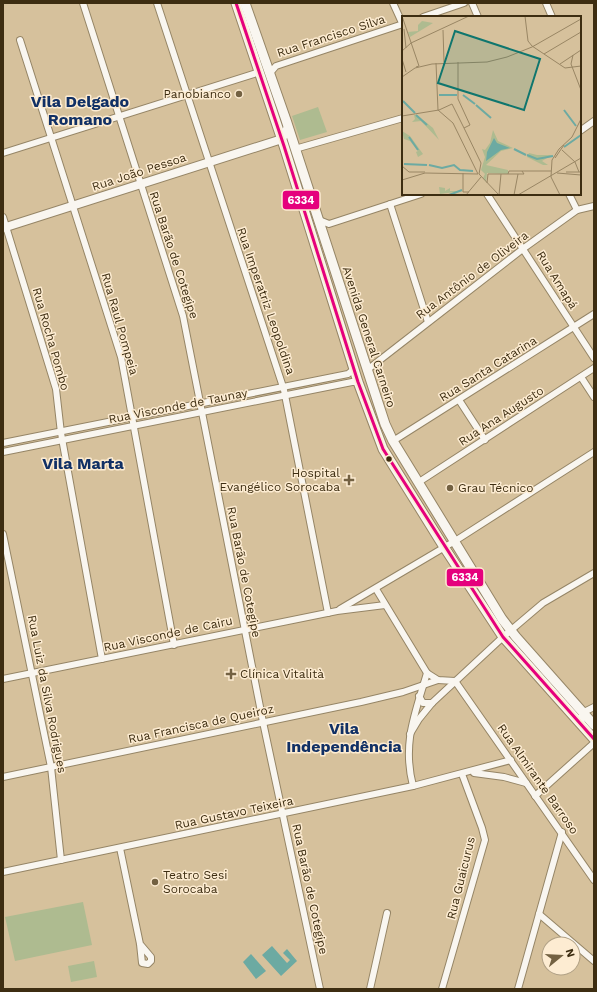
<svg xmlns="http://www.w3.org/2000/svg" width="597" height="992" viewBox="0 0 597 992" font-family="'Work Sans',sans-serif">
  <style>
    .green { fill: #aebb90 }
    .water { fill: #6caaa2 }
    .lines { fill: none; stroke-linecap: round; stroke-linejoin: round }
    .minor-casing { stroke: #958566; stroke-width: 8 }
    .secondary-casing { stroke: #958566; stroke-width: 10 }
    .primary-casing { stroke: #958566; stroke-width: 11 }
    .minor { stroke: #f9f6f0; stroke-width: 6 }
    .secondary { stroke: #f9f6f0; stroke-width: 8 }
    .primary { stroke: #f9f6f0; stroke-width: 9 }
    .bus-1-casing { stroke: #fdecd2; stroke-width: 6 }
    .bus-1 { stroke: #e5007d; stroke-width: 3 }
    .poi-dot { fill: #736142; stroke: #fdecd2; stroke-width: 1.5 }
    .bus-dot { fill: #3d2d11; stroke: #fdecd2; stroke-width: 1.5 }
    .labels { text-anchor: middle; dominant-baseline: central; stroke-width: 3; stroke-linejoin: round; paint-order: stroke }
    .street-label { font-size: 12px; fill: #3d2d11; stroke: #fdecd2 }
    .poi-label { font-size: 12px; fill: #3d2d11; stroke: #fdecd2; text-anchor: start }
    .district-label { font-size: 16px; font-weight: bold; fill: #113065; stroke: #fdecd2 }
    .inset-river { fill: none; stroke: #6caaa2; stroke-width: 2 }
    .inset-road { fill: none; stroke: #998664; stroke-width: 1 }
    .view { fill: #0f766e; fill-opacity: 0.15; stroke: #0f766e; stroke-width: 2 }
    .inset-edge { fill: none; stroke: #3d2d11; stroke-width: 2 }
    .line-badge { stroke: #fdecd2; stroke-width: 1.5 }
    .badge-label { font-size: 11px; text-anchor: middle; font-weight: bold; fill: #fff }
  </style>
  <rect width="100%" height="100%" fill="#d6c19c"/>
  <g class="green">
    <path d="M318 107 327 132 300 140 292 116Z"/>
    <path d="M83 902 92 945 15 961 5 917Z"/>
    <path d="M94 961 97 977 71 982 68 966Z"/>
  </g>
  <g class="water">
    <path d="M272 946 287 963 290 960 283 953 287 949 297 961 281 976 262 955Z"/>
    <path d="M251 954 266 971 256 979 243 962Z"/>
  </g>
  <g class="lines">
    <g class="minor-casing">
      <g id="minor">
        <path d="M83 3 183 316 263 722 320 989"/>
        <path d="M157 3 284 390 328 613"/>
        <path d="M393 3 403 25"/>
        <path d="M472 3 478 17"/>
        <path d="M546 3 552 17"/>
        <path d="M423 17 464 3"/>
        <path d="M20 40 121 357 174 645"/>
        <path d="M270 73 276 66 403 24"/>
        <path d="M580 131 594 121"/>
        <path d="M295 149 403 118"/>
        <path d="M3 153 260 72"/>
        <path d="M487 194 594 358"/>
        <path d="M569 194 577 210"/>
        <path d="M390 204 428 322"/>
        <path d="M3 217 56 389 61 433 102 659"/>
        <path d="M319 220 329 224 421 194"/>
        <path d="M367 370 524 248 577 210 594 206"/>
        <path d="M581 377 594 397"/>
        <path d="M459 400 485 440"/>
        <path d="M393 441 594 314"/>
        <path d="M3 443 348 374 354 369"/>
        <path d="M3 452 352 382H358"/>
        <path d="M419 482 594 368"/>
        <path d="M3 534 51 767 61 860"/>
        <path d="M376 589 427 673 438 680 455 681"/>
        <path d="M340 609 455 541 594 452"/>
        <path d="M3 679 337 611 385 605"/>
        <path d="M455 681 594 880"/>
        <path d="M419 696 423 703H432"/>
        <path d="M582 726 581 717 584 712 594 707"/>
        <path d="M410 734 419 719 432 703 503 637 543 603 594 573"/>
        <path d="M474 773 504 777 526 783"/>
        <path d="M3 777 361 702 403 692 438 680"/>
        <path d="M413 786C402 743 415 714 427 673"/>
        <path d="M535 796 594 743"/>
        <path d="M120 848 140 944 142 963 148 964 151 961V957L140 944"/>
        <path d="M3 872 413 786 511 760"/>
        <path d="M539 914 594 961"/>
        <path d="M370 989 387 913"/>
        <path d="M442 989 485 840 482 828 462 774"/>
        <path d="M518 989 562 832"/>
      </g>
    </g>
    <g class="secondary-casing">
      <path id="secondary" d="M3 228 282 139 288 127"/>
    </g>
    <g class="primary-casing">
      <g id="primary">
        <path d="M236 3 284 146 358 382 383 449 444 547 503 637 594 739"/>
        <path d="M245 3 286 120 385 424 393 441 502 619 516 637 594 725"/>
      </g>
    </g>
    <use href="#minor" class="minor"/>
    <use href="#secondary" class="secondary"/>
    <use href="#primary" class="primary"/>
    <g class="bus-1-casing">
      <path id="bus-1" d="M236 3 284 146 358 382 383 449 503 637 594 739"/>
    </g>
    <use href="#bus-1" class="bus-1"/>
  </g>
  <g class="poi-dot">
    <circle cx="239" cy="94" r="4"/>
    <path d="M347 474h4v4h4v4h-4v4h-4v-4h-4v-4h4z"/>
    <circle cx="450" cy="488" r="4"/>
    <path d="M229 668h4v4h4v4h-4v4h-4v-4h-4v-4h4z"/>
    <circle cx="155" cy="882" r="4"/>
  </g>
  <circle class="bus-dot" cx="389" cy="459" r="3.5"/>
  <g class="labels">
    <g class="street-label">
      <text transform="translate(331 36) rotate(-18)">Rua Francisco Silva</text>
      <text transform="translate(139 172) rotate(-18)">Rua João Pessoa</text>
      <text transform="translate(174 255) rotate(72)">Rua Barão de Cotegipe</text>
      <text transform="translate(472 275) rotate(-37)">Rua Antônio de Oliveira</text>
      <text transform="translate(557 280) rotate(58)">Rua Amapá</text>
      <text transform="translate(266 301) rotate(71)">Rua Imperatriz Leopoldina</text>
      <text transform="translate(120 324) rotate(74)">Rua Raul Pompeia</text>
      <text transform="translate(369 337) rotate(72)">Avenida General Carneiro</text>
      <text transform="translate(51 339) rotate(74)">Rua Rocha Pombo</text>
      <text transform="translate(488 369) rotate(-32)">Rua Santa Catarina</text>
      <text transform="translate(178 406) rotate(-11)">Rua Visconde de Taunay</text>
      <text transform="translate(501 416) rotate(-33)">Rua Ana Augusto</text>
      <text transform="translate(244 572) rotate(79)">Rua Barão de Cotegipe</text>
      <text transform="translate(168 634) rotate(-12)">Rua Visconde de Cairu</text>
      <text transform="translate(47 694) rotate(79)">Rua Luiz da Silva Rodrigues</text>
      <text transform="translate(201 724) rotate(-12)">Rua Francisca de Queiroz</text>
      <text transform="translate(538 779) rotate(55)">Rua Almirante Barroso</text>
      <text transform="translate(234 813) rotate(-12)">Rua Gustavo Teixeira</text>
      <text transform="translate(461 878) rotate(-76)">Rua Guaicurus</text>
      <text transform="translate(310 889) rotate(78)">Rua Barão de Cotegipe</text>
    </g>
    <g class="poi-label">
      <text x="231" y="94" text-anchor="end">Panobianco</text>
      <text x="340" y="473" text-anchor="end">Hospital<tspan x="340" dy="14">Evangélico Sorocaba</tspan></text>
      <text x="458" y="488">Grau Técnico</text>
      <text x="240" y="674">Clínica Vitalità</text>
      <text x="163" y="875">Teatro Sesi<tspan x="163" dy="14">Sorocaba</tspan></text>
    </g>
    <g class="district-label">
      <text x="80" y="101">Vila Delgado<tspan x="80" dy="18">Romano</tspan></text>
      <text x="83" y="463">Vila Marta</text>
      <text x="344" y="728">Vila<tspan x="344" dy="18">Independência</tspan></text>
    </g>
  </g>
  <g transform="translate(402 16)">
    <rect width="179" height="179" fill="#d6c19c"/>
    <path d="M20 5 31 7 8 21 6 16 16 15V9ZM12 99H15L31 112 37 124 19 105 10 106 13 103ZM91 114 96 125 111 132 99 135 84 149 106 154V158L85 157 84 166 81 162 83 158 79 154 83 141 80 133 83 134 88 127ZM0 115 8 120 21 138 16 141 14 136 16 135 8 125 2 123ZM127 137 135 139H150L140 145 146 149H141L125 141ZM37 171 43 172V175L48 172V175H60L38 178Z" fill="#aebb90"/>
    <path d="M92 122 95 127 108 132 99 134 84 145 85 136Z" fill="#6caaa2"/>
    <path class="inset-river" d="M37 79H55M61 79 73 88M1 85 13 97M74 89 89 102M162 94 174 110M14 99 25 109M7 121 16 134M162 131 179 119M112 133 124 139M125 139 135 143 151 140M2 148 25 149M27 149 40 152 52 149 58 154 71 155M47 179 60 174"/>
    <path class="inset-road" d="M0 0 17 50 14 51M123 0 126 25 130 30 163 52 179 50M2 13 4 32M41 14 42 46M0 35 9 27 67 0M142 38 179 16M171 39 169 48 179 74M0 43 4 56M56 46V83L68 109 62 112 79 147 77 158 97 179M34 47 36 94 51 107 76 158M158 48 179 34M0 61 13 52 30 48 85 46 105 41 130 31 179 3M0 100 37 94 50 88 62 112M160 134 173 146 177 156M153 142 162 129M0 150 7 156H23M164 156H179M61 157V176H67M155 157 179 159M106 158 107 155H149M0 164 23 157 76 158M85 167 86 158H122L120 155M64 179 79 161M97 179 99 158M112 179 116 158M116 179 179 142M158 179 149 161 150 144 157 133 170 121 179 103"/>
    <path class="view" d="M53 15 138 43 122 94 36 67Z"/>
    <rect width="179" height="179" class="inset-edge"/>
  </g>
  <g class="line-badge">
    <rect x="282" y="190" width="38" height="20" rx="4" fill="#e5007d"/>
    <rect x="446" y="568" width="38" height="19" rx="4" fill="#e5007d"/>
  </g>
  <g class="badge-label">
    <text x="301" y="204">6334</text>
    <text x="465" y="581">6334</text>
  </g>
  <rect width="597" height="992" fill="none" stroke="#3d2d11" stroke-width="8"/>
  <g transform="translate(561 956) rotate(72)"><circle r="19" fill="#fdecd2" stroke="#b0a085"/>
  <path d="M0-3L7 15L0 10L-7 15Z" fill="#736142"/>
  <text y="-6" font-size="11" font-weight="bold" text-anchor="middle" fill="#3d2d11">N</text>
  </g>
</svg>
